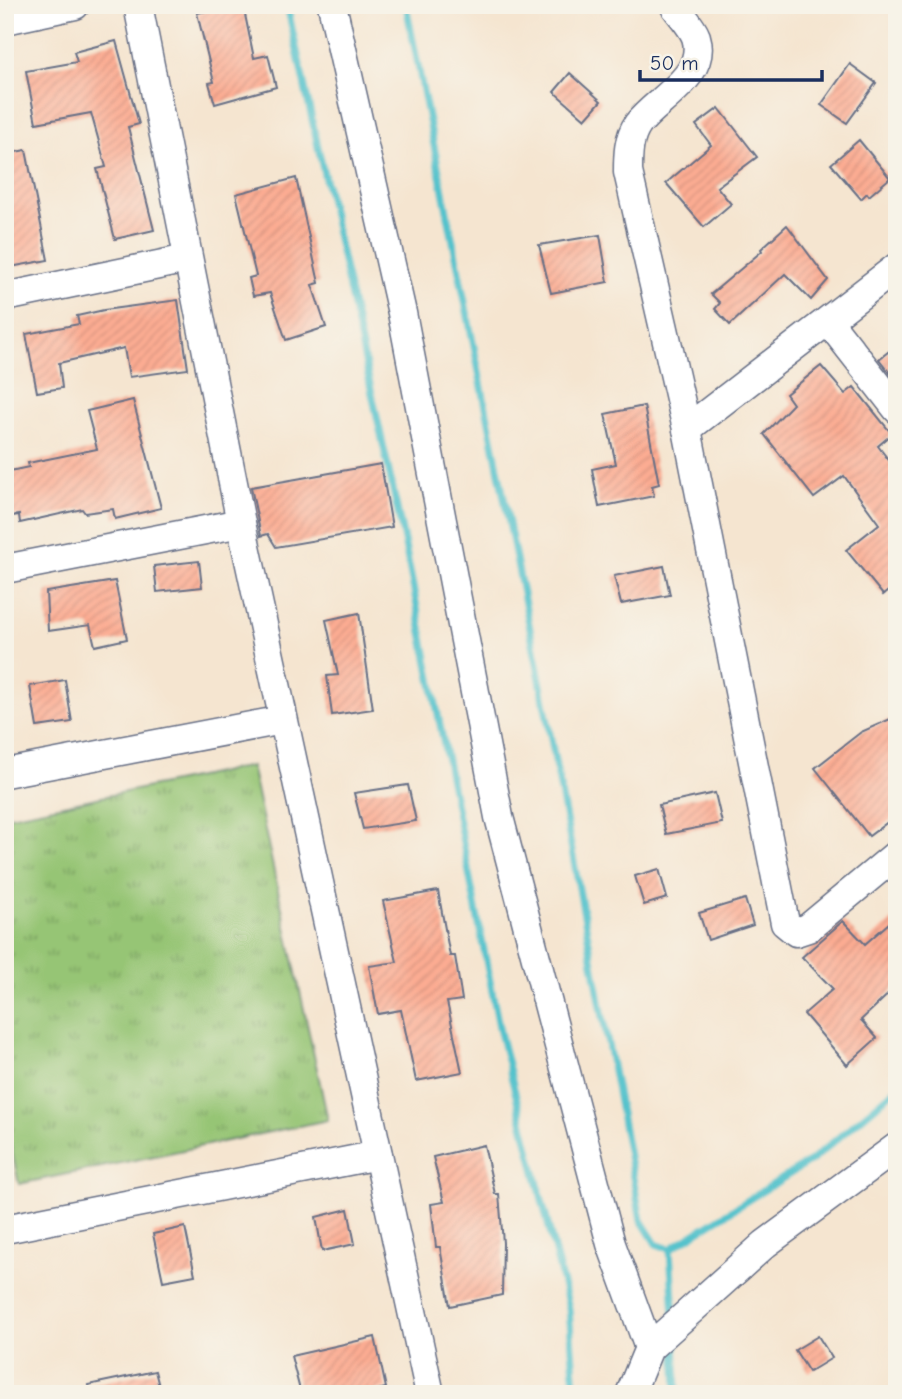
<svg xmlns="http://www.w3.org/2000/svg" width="902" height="1399" viewBox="0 0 902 1399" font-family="'Comic Neue',sans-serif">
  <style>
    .park { fill: url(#park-tufts); stroke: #587a69; stroke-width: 2 }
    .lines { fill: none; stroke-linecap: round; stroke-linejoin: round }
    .stream { stroke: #55c2cc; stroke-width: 7 }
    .building { fill: url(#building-hatch) }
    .street-casing { stroke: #676f86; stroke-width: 31 }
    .street { stroke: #fff; stroke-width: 28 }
  </style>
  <defs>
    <pattern id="park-tufts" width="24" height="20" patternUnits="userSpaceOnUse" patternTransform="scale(1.75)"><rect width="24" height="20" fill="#96c574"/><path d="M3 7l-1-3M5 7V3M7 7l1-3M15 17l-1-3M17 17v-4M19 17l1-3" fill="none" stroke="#7aa062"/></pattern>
    <pattern id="building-hatch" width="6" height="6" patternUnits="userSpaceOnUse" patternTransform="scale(1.75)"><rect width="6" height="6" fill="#fcac92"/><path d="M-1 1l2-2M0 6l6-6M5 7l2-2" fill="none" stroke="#d79480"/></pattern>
  </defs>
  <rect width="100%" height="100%" fill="#f7f3e8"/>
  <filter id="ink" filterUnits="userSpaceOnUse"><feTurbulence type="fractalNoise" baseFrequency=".0143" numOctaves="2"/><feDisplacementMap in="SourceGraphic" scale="14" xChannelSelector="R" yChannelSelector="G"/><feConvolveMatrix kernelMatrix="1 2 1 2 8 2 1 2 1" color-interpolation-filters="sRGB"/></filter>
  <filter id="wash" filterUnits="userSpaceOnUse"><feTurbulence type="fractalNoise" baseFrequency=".00686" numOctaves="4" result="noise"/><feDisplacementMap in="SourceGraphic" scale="28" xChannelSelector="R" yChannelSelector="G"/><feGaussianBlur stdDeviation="1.57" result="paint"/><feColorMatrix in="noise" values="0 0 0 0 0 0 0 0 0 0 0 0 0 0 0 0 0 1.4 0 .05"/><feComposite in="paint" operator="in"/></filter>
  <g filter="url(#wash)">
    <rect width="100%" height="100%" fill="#f5e5d0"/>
    <path class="park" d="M251 766 328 1120 19 1184 5 1120V817Z"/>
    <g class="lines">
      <g class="stream">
        <path d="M287 5 404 540 500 1032 569 1308 575 1390"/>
        <path d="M406 5 537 664 641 1220 656 1244 670 1249 812 1160 897 1088"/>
        <path d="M670 1249 674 1316"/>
        <path d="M675 1335 677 1394"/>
      </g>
    </g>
    <g id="blocks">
      <g class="building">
        <path d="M235 5H243L254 58 268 55 276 87 215 104 209 83 214 82 197 13Z"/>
        <path d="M116 41 139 124 128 127 154 230 115 239 97 169 106 167 91 113 36 123 26 71 77 62 74 52Z"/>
        <path d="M850 64 876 83 847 123 821 105Z"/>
        <path d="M570 73 601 101 585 119 554 92Z"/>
        <path d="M719 108 757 157 717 187 731 204 704 227 666 183 711 145 696 125Z"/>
        <path d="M859 140 890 178 869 196 867 193 861 199 831 164Z"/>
        <path d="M26 150 48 260 5 268V154Z"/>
        <path d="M296 178 319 283 312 285 326 327 286 340 270 293 253 296 249 278 256 276 236 194Z"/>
        <path d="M787 225 828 280 811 300 785 274 730 325 715 309 720 303 711 294 762 251 761 249Z"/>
        <path d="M600 235 608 282 551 293 539 245Z"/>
        <path d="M178 300 188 369 129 377 124 348 59 363 62 388 37 392 26 334 79 324 77 316 104 310Z"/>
        <path d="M897 345V382L879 359Z"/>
        <path d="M821 366 845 394 854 387 892 434 878 446 897 471V584L883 595 846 550 879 524 844 476 814 498 764 434 793 404 786 394Z"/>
        <path d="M133 400 161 508 115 519 113 509 85 513 82 509 20 523 19 515 5 517V472L29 467 28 463 97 449 87 411Z"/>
        <path d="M644 406 659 484 652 486 654 496 599 507 592 469 616 464 605 414Z"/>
        <path d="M381 464 392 527 276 547 268 534 261 536 251 487Z"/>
        <path d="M199 561 202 587 157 592 154 566Z"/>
        <path d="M664 566 670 595 621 604 614 576Z"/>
        <path d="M115 581 127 639 95 646 90 625 48 631 46 592Z"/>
        <path d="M359 613 373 709 332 715 327 676 338 675 326 620Z"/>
        <path d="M65 680 72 722 37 727 30 686Z"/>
        <path d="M897 716V815L869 836 815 768 861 732Z"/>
        <path d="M408 785 416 821 363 829 354 793Z"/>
        <path d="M715 793 722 823 666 834 659 805Z"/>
        <path d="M659 869 667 898 644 905 635 876Z"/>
        <path d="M438 891 450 956H455L462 1000 447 1002 462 1072 416 1081 401 1010 378 1014 369 966 397 962 383 901Z"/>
        <path d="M745 899 753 925 708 940 699 913Z"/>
        <path d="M897 916V986L861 1020 877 1038 847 1065 804 1014 833 989 802 957 843 921 865 944Z"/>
        <path d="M484 1145 495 1194H499L503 1243 502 1295 450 1306 440 1247H436L431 1204 444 1202 433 1157Z"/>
        <path d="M348 1209 355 1244 322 1251 316 1217Z"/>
        <path d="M185 1227 195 1275 163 1281 153 1234Z"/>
        <path d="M818 1336 832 1358 809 1372 795 1350Z"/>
        <path d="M375 1337 386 1388 360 1394H301L291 1356Z"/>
        <path d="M155 1371 161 1394H89L88 1385Z"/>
      </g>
    </g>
  </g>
  <g filter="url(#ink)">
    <use href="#blocks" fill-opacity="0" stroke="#676f86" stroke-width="2"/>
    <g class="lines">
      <g class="street-casing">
        <g id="street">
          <path d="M138 5 241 523 430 1394"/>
          <path d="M332 5 402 313 499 817 611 1244 649 1348"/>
          <path d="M674 5C680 14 692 26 696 37 708 76 657 99 638 124 628 138 628 156 628 172L687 429 785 923 796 932 808 928 897 854"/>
          <path d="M5 20 75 5"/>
          <path d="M5 297 187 259"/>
          <path d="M829 322 897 409"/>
          <path d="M687 429 897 267"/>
          <path d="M5 569 241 523"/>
          <path d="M5 773 283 720"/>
          <path d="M5 1229 378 1155"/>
          <path d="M630 1394 649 1348 765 1244 897 1147"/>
        </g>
      </g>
      <use href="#street" class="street"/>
    </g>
  </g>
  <rect width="902" height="1399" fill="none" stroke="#f7f3e8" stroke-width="28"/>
  <path d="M640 70v10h182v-10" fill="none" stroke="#1b2f5e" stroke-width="3.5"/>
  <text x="650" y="70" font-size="21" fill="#1b2f5e" stroke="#f7f3e8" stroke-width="5" paint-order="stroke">50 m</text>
</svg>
